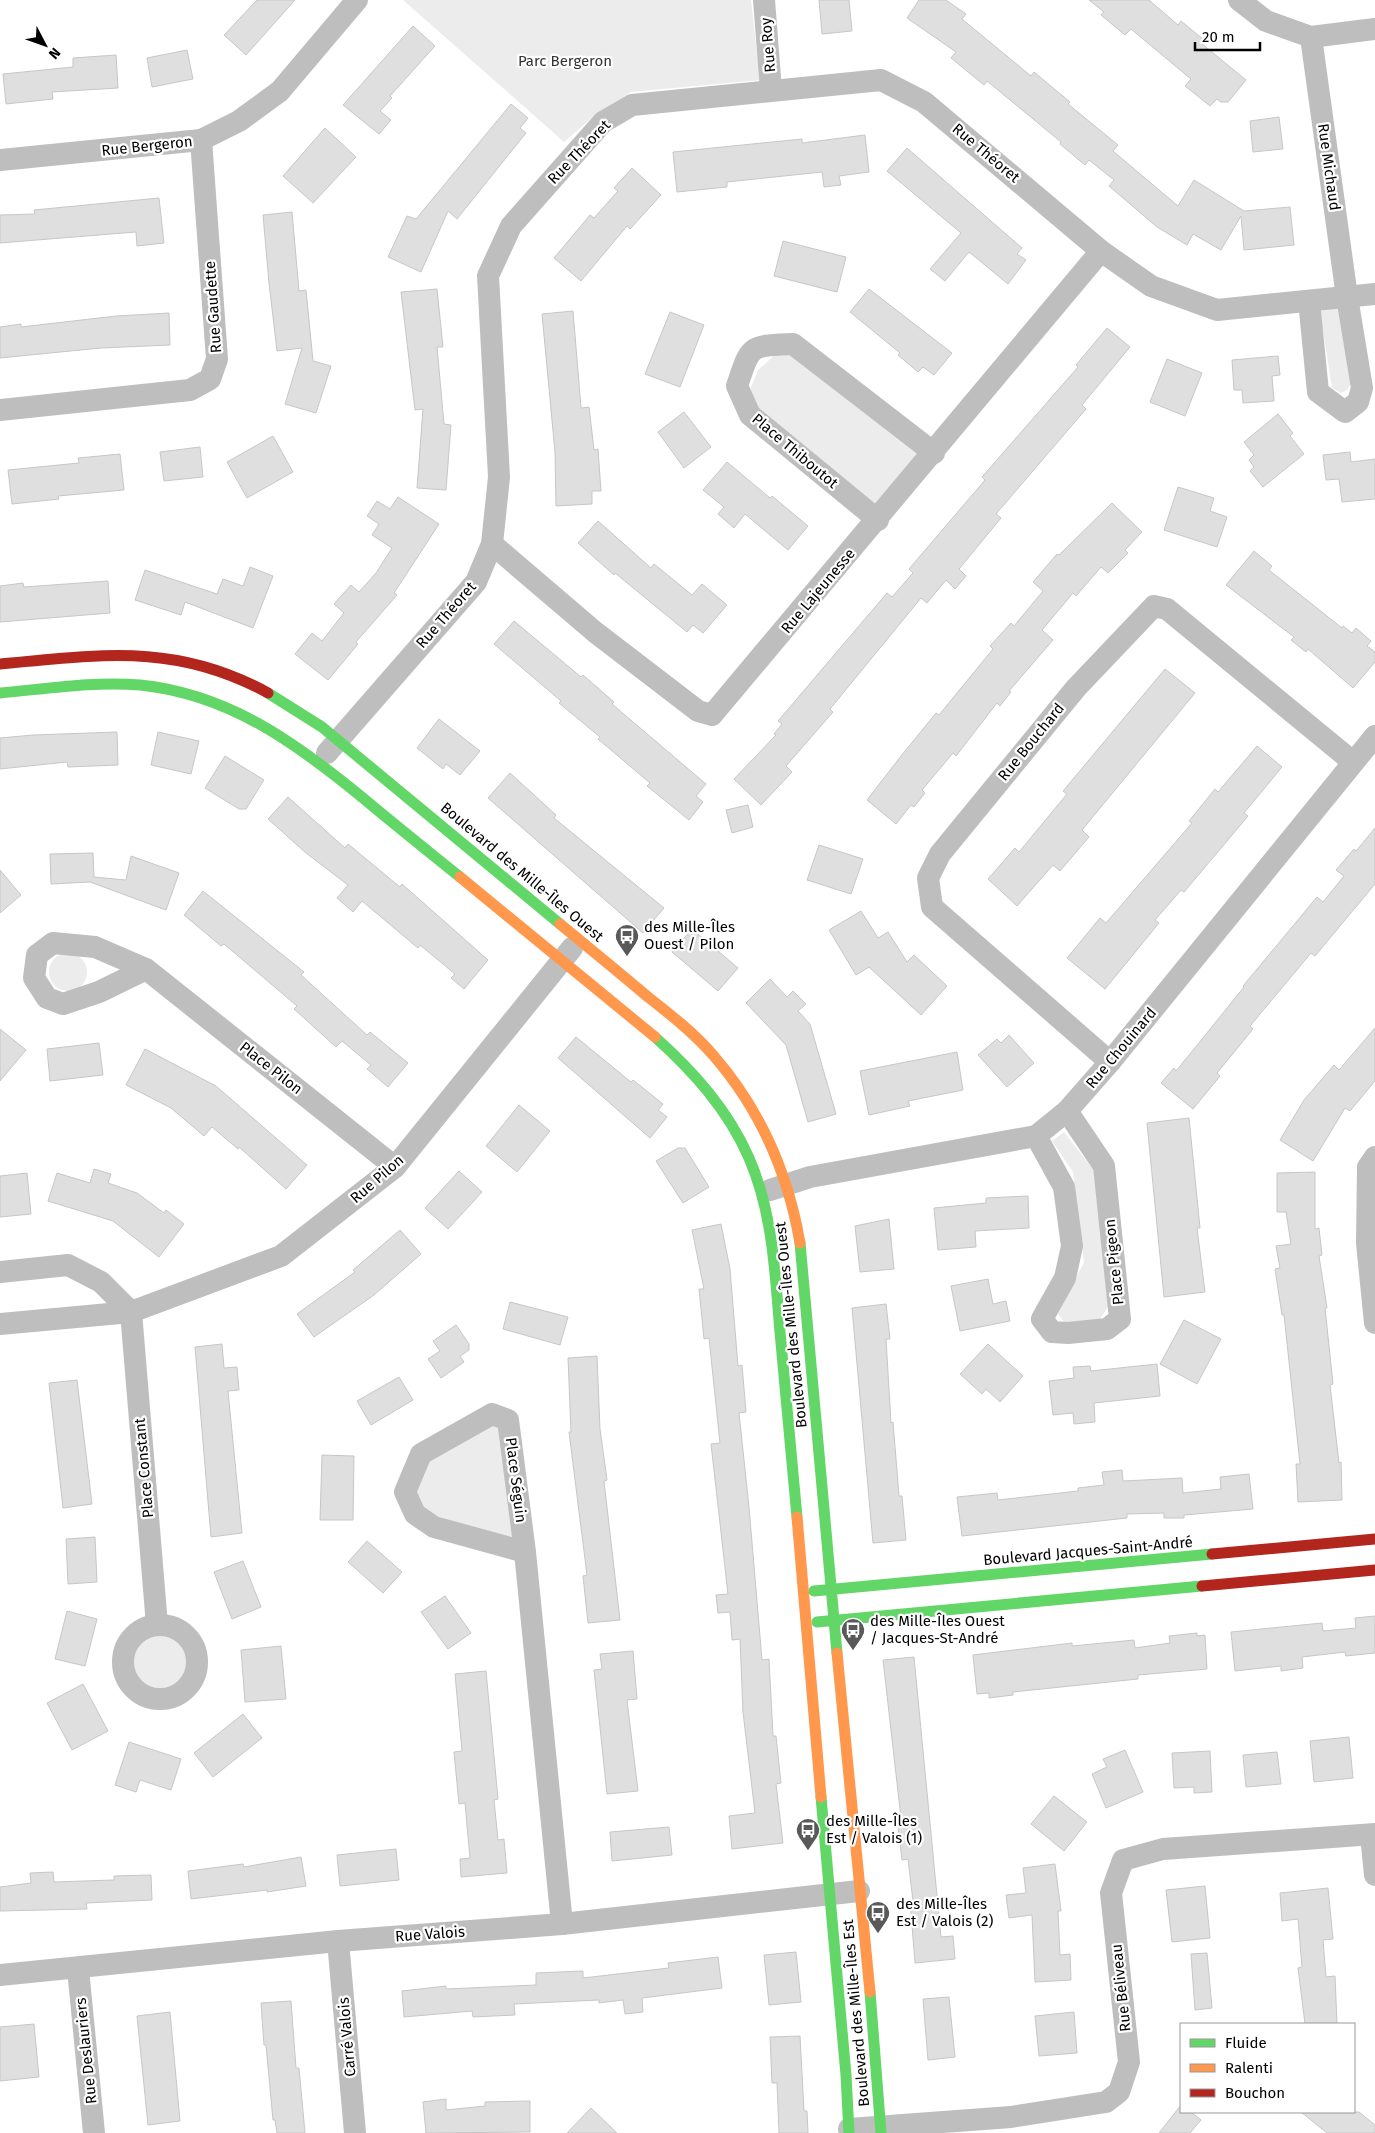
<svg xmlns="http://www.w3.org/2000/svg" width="1375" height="2133" viewBox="0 0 1375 2133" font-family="'Fira Sans',sans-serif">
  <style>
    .green { fill: #ececec }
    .building { fill: #dfdfdf; stroke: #c7c7c7 }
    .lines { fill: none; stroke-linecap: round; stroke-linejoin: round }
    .street { stroke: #bebebe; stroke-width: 22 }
    .fast { stroke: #63d668; stroke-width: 11 }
    .slow { stroke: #ff974d; stroke-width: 11 }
    .jam { stroke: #b3261e; stroke-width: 11 }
    .labels { text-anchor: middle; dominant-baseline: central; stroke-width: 4.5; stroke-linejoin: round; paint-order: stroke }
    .street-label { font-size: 15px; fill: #000; stroke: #fff }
    .park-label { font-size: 15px; fill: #333; stroke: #fff }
    .poi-label { font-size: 15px; fill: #000; stroke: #fff; text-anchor: start }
  </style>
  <rect width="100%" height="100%" fill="#fff"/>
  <g class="green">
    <path d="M403 0H751L760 80 631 92 596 114 564 142Z"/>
    <path d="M1339 308 1351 383 1347 390 1341 393 1332 388 1320 311Z"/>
    <path d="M778 352 791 356 917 454 876 504 760 411 750 390 758 370Z"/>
    <circle cx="68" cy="972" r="19"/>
    <path d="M1064 1132 1095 1172 1108 1307 1100 1319 1065 1323 1058 1314 1084 1262 1073 1172 1052 1141Z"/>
    <path d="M489 1423 502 1426 515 1538 434 1520 411 1494 426 1457Z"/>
    <circle cx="159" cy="1662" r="32"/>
  </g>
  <g class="building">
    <path d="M257 0H295L246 55 224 35Z"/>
    <path d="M819 0H849L852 31 822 34Z"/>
    <path d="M919 0H946L966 14 962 19 1031 76 1034 72 1070 102 1068 104 1118 145 1113 151 1178 206 1194 180 1244 211 1290 207 1294 245 1244 250 1241 216 1221 250 1193 234 1187 245 1157 227 1109 186 1114 180 1089 160 1085 165 1060 144 1061 142 987 81 984 85 951 58 956 52 907 18Z"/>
    <path d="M1089 0H1149L1178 25 1181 21 1204 40 1201 43 1246 80 1228 102H1221L1217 99 1210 106 1185 86 1191 79 1131 29 1125 35 1101 15 1104 12Z"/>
    <path d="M413 26 435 46 390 96 392 98 380 111 391 120 379 134 343 105Z"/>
    <path d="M187 50 193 79 152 87 147 58Z"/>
    <path d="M116 55 118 88 52 92 53 99 6 104 3 74 73 67V58Z"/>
    <path d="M511 104 528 118 520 128 526 133 457 219 448 211 421 272 388 257 407 216 416 219Z"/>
    <path d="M1279 117 1283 149 1253 152 1250 121Z"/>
    <path d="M325 128 356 157 313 203 283 176Z"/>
    <path d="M865 135 869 172 839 176 841 185 824 187 822 172 727 182V187L677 192 673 152 802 139V143Z"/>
    <path d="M907 148 1022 248 1017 254 1026 260 1008 284 969 252 945 281 930 269 961 233 887 171Z"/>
    <path d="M632 168 661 195 630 229 627 226 581 281 554 258 590 215 594 218 618 191 614 188Z"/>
    <path d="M159 198 164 243 137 246 136 232 0 243V215L35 214 34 210Z"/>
    <path d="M292 212 299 291 306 290 313 361 331 366 316 413 285 404 302 348 277 351 269 283 263 215Z"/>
    <path d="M783 241 846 257 837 292 774 276Z"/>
    <path d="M437 289 443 347H437L444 424 451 425 446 490 417 488 423 409 415 410 401 292Z"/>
    <path d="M869 289 952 353 934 375 923 367 918 372 898 355 900 353 850 312Z"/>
    <path d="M573 311 581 408 589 407 594 450 598 449 601 491H592V504L556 506 555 452 542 314Z"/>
    <path d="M670 312 704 325 680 387 645 374Z"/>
    <path d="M169 313 170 345 101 348 0 358V327L21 324V327L116 316Z"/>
    <path d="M1107 328 1130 347 1082 405 1086 409 996 514 1001 518 959 569 966 576 955 589 946 580 927 603 921 598 830 709 833 712 786 766 792 772 761 805 734 779 776 735 774 734 782 724 778 721 887 593 892 597 913 573 909 569 985 480 982 477 1078 367 1076 365Z"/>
    <path d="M1278 356 1280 375 1272 376 1274 401 1243 403 1242 390H1234L1232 360Z"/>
    <path d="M1167 359 1202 373 1185 416 1150 402Z"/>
    <path d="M684 412 711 447 684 468 658 432Z"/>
    <path d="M1278 414 1293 433 1290 436 1304 454 1263 487 1250 471 1254 467 1249 460 1254 455 1244 442Z"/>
    <path d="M273 436 293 472 247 498 227 462Z"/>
    <path d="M200 447 203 477 164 481 160 452Z"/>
    <path d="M1350 452 1351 462 1375 459V499L1342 502 1339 479 1326 480 1323 455Z"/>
    <path d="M120 454 124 490 58 496 59 499 12 504 8 470 79 463 78 458Z"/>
    <path d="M727 462 770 498 772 496 808 526 788 550 745 514 734 528 718 514 724 507 703 490Z"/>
    <path d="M1178 487 1214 498 1210 511 1227 517 1217 547 1164 530Z"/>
    <path d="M398 497 439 524 394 593 397 595 356 642 358 644 328 680 295 654 312 633 322 641 344 613 334 604 351 585 359 592 376 573 392 548 372 535 379 524 367 516 377 501 390 509Z"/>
    <path d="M1112 503 1142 532 1125 550 1128 553 1108 573 1101 567 1076 596 1073 593 1042 630 1053 640 1009 691 1011 692 1000 706 997 703 956 756 953 753 922 790 925 793 914 807 911 805 896 824 867 800 901 756 936 713 939 715 993 649 990 646 1011 623 1014 626 1043 591 1033 582 1057 554 1059 555Z"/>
    <path d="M598 521 651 568 654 564 692 595 702 584 727 605 703 633 693 625 687 632 615 573 614 575 578 543Z"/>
    <path d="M1254 551 1272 566 1269 570 1342 628 1343 626 1352 633 1356 628 1371 641 1367 646 1375 652V662L1353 688 1308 649 1306 652 1291 640 1294 637 1226 585Z"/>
    <path d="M250 567 273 576 253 628 185 602 181 615 135 600 145 570 217 594 223 579 243 586Z"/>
    <path d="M108 581 110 613 0 622V586L23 583 24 587Z"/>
    <path d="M514 621 581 677 583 675 614 702 612 704 706 784 696 796 703 802 689 820 647 786 650 783 598 739 600 737 559 703 561 701 494 644Z"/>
    <path d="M1165 669 1195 693 1082 830 1089 837 1060 871 1053 865 1017 906 988 879 1015 848 1019 852 1067 794 1063 791Z"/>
    <path d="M439 719 480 751 460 775 446 764 443 769 417 748Z"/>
    <path d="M117 732 118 765 68 767 67 762 0 769V738L33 735Z"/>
    <path d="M158 732 199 741 191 774 151 765Z"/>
    <path d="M1257 746 1282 767 1244 813 1248 816 1222 847 1184 892 1181 890 1155 920 1159 923 1105 989 1067 958 1100 918 1106 923 1192 823 1189 821 1215 789 1218 792Z"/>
    <path d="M225 756 264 780 246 809H239L205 788Z"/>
    <path d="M510 773 556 815 554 818 664 908 643 933 488 798Z"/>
    <path d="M288 797 345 848 348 844 400 887 402 884 488 960 464 989 451 978 455 974 420 945 418 948 362 901 353 912 337 898 348 885 306 853 268 819Z"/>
    <path d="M748 805 753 827 732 833 726 810Z"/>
    <path d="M1375 828V884L1315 956 1311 953 1250 1026 1253 1029 1217 1073 1220 1076 1193 1109 1161 1083 1174 1068 1176 1071 1198 1044 1244 987 1243 986 1317 897 1323 902 1344 876 1336 870 1354 849 1356 851Z"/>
    <path d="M819 845 863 859 851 894 807 880Z"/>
    <path d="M93 853 94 877 126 880 131 856 179 873 166 910 90 882 51 884 50 854Z"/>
    <path d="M0 870 21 895 0 913Z"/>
    <path d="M203 891 304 972 301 975 367 1035 370 1032 408 1063 388 1087 367 1069 371 1065 342 1041 336 1047 294 1009 297 1006 224 944 221 946 184 915Z"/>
    <path d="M861 911 878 938 888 932 907 962 914 955 947 986 921 1015 869 967 856 975 829 930Z"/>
    <path d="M692 929 738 968 718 991 672 952Z"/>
    <path d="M770 979 787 997 793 991 806 1004 798 1011 810 1024 836 1114 808 1122 786 1045 746 1003Z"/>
    <path d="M1375 1028V1081L1350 1111 1345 1108 1313 1161 1280 1140 1304 1100 1334 1065 1339 1070Z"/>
    <path d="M0 1029 26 1050 0 1081Z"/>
    <path d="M1009 1035 1034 1063 1007 1087 978 1055 997 1039 1001 1043Z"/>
    <path d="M576 1037 631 1082 633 1080 663 1104 658 1110 667 1117 650 1138 558 1058Z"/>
    <path d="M99 1043 103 1075 50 1081 47 1049Z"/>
    <path d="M145 1049 216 1086 307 1165 286 1189 239 1147 238 1149 212 1127 204 1136 171 1108 126 1085Z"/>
    <path d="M957 1052 963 1090 908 1101 910 1106 869 1115 860 1071Z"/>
    <path d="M519 1105 550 1131 517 1172 486 1146Z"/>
    <path d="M1189 1118 1200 1228H1197L1205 1292 1164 1297 1147 1123Z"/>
    <path d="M678 1148H685L709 1187 683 1203 656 1161Z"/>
    <path d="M94 1169 111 1174 108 1183 137 1193 164 1213 166 1210 184 1224 159 1257 113 1221 48 1201 57 1173 90 1183Z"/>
    <path d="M459 1171 482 1192 448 1229 425 1208Z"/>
    <path d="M1315 1172V1229L1319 1228 1322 1255 1319 1256 1327 1308H1325L1333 1384 1330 1385 1339 1463 1341 1462 1342 1500 1298 1502 1296 1464H1300L1284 1315H1282L1275 1269 1280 1268 1276 1246 1291 1244 1286 1212H1277V1173Z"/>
    <path d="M27 1173 31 1214 0 1217V1176Z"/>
    <path d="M1028 1196 1029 1228 975 1231 976 1247 938 1250 934 1208 986 1203V1198Z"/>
    <path d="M889 1219 894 1269 860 1272 855 1226Z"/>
    <path d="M721 1224 730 1269 738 1366 742 1365 746 1412 739 1413 749 1507 762 1660 769 1659 773 1736H776L781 1783 776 1784 783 1843 732 1849 729 1816 755 1813 743 1712 740 1639 732 1640 730 1612 718 1613 716 1595 728 1594 711 1444 720 1443 709 1338 704 1339 699 1289H704L692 1230Z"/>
    <path d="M400 1230 421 1254 374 1295 314 1337 297 1314 355 1272 353 1270Z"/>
    <path d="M988 1279 993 1304 1006 1301 1010 1321 960 1331 951 1286Z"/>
    <path d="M510 1302 568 1317 560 1345 503 1329Z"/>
    <path d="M886 1304 890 1339H886L891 1423 893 1422 899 1496H902L906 1540 873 1543 852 1308Z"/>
    <path d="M1184 1320 1221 1339 1197 1384 1160 1364Z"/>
    <path d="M456 1325 469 1344V1350L460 1356 464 1362 441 1378 428 1359 440 1351 433 1341Z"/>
    <path d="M222 1344 224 1368 237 1367 239 1390 228 1391 242 1533 211 1537 195 1347Z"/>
    <path d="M988 1344 1023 1376 1000 1402 986 1389 982 1394 960 1374Z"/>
    <path d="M597 1356 600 1429 607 1480 604 1481 620 1620 588 1623 583 1576 587 1575 569 1432H571L568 1358Z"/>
    <path d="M1157 1364 1160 1396 1094 1403 1095 1422 1074 1424 1073 1413 1053 1415 1049 1381 1074 1378 1073 1367 1090 1366 1091 1371Z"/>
    <path d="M399 1377 413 1400 371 1425 357 1401Z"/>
    <path d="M77 1380 92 1504 63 1508 49 1383Z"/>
    <path d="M322 1455 354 1456 353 1520H320Z"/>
    <path d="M1122 1470 1123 1481 1182 1478 1183 1493 1221 1489 1220 1477 1249 1474 1253 1509 1184 1515V1518H1164V1513L1127 1514V1518L962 1536 957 1497 997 1493 998 1500 1078 1491V1488L1104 1485 1102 1472Z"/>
    <path d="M95 1537 97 1582 68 1584 66 1539Z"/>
    <path d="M367 1541 402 1572 383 1593 348 1562Z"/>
    <path d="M243 1561 261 1607 232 1619 214 1572Z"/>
    <path d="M445 1596 471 1633 448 1649 421 1612Z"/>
    <path d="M67 1611 97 1619 85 1666 55 1659Z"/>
    <path d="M1375 1616V1653L1346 1656 1345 1652 1302 1657 1303 1668 1281 1671V1666L1235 1671 1231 1632 1322 1623 1323 1631 1356 1628 1355 1618Z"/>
    <path d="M1197 1633V1636L1205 1635 1207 1669 1138 1675V1679L1013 1692V1695L989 1698V1693L977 1694 973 1655 1072 1643V1646L1134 1640 1135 1648 1170 1643 1169 1636Z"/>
    <path d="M281 1646 286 1699 245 1702 241 1650Z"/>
    <path d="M633 1651 637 1699 627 1700 638 1791 607 1794 594 1670 602 1669 600 1654Z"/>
    <path d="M914 1657 941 1937 953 1936 955 1959 915 1963 910 1901H913L908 1859 902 1860 897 1818H901L883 1660Z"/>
    <path d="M486 1671 498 1799 494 1800 498 1840 504 1839 507 1873 461 1877 460 1859 470 1858 465 1803 459 1804 454 1752 462 1751 455 1674Z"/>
    <path d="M83 1684 108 1731 72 1750 47 1703Z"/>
    <path d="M243 1714 262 1738 213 1777 194 1753Z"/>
    <path d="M1349 1737 1353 1778 1314 1782 1310 1741Z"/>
    <path d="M129 1742 181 1759 171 1790 140 1780 136 1792 115 1785Z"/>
    <path d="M1125 1750 1143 1792 1106 1808 1092 1774 1107 1767 1103 1759Z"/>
    <path d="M1210 1751 1212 1792 1194 1793V1787L1174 1788 1172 1753Z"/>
    <path d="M1277 1752 1281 1784 1246 1787 1243 1755Z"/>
    <path d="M1054 1796 1087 1822 1064 1851 1031 1824Z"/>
    <path d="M669 1827 672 1855 612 1861 610 1832Z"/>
    <path d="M396 1849 399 1880 340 1886 337 1855Z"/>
    <path d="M301 1857 306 1886 267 1892V1890L191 1899 188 1871 243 1864 244 1867Z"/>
    <path d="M1055 1864 1061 1911H1058L1060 1955 1070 1954 1071 1980 1035 1982 1032 1915 1009 1918 1006 1895 1026 1893 1023 1868Z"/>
    <path d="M53 1872 54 1882 114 1880V1876L151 1875 152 1900 86 1903 87 1909 0 1911V1887L31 1883 30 1873Z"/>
    <path d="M1205 1886 1210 1938 1172 1942 1166 1890Z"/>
    <path d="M1328 1888 1333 1939 1323 1940 1326 1977 1335 1976 1337 2024H1305L1298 1968 1302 1967 1298 1919 1282 1921 1280 1893Z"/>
    <path d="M796 1952 801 2002 769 2005 764 1955Z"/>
    <path d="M1207 1953 1212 2008 1195 2010 1191 1954Z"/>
    <path d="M718 1957 722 1988 642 1998 643 2012 625 2014 623 2000 599 2003V2000L514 2004 515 2015 473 2017 472 2011 404 2017 402 1991 446 1986V1989L536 1985V1973L583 1971V1978L669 1968 668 1963Z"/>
    <path d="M949 1997 955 2057 928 2060 923 1999Z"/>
    <path d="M291 2001 296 2068H299L305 2133H277L275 2120H273L266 2045H264L261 2003Z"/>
    <path d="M170 2012 180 2121 148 2125 137 2016Z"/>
    <path d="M1074 2012 1077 2053 1039 2056 1035 2016Z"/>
    <path d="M34 2024 39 2077 0 2081V2027Z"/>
    <path d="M800 2036 804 2111H807L808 2133H779L777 2083H772L770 2037Z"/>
    <path d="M446 2099V2110L485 2106V2102L530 2101V2132L426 2133 423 2102Z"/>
    <path d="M1181 2105V2112H1191L1201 2120 1190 2133H1159Z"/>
    <path d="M591 2108 617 2133H567Z"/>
    <path d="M1301 2112H1359L1375 2125V2133H1327Z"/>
  </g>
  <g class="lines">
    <g class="street">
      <path d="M764 0 771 90"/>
      <path d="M1239 0 1266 21 1311 37 1375 29"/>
      <path d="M0 160 201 140 239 121 280 91 357 0"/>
      <path d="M1309 301 1318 392 1345 412 1358 402 1362 388 1347 297 1311 37"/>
      <path d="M0 410 190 390 210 379 217 359 201 140"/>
      <path d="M878 520 750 415 737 386C751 344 749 346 793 344L934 453"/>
      <path d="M492 544 595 632 698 711 712 715 1101 251"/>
      <path d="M327 753 476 582 492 544 499 477 488 276 511 226 603 122 632 105 881 80 924 102 1101 251 1151 286 1217 310 1375 294"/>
      <path d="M146 969 99 992 63 1004 47 998 34 978 37 955 53 943 95 947 146 969 395 1167"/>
      <path d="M1110 1062 932 907 928 878 940 854 1076 688 1154 606 1167 609 1353 762"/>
      <path d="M1036 1136 1064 1187 1072 1246 1065 1278 1042 1319 1052 1332 1068 1333 1107 1329 1120 1319 1104 1166 1067 1111"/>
      <path d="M1375 1157 1368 1167 1367 1243 1375 1323"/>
      <path d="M770 1190 810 1177 1036 1136 1067 1111 1110 1062 1375 736"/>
      <path d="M0 1272 68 1265 101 1282 131 1312 157 1625"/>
      <path d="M0 1324 131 1312 281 1256 395 1167 572 948"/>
      <path d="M525 1552 434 1527 415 1514 405 1492 421 1454 492 1414 508 1420 525 1552 562 1924"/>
      <circle cx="160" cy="1662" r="37"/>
      <path d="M1371 1835 1375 1875"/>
      <path d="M338 1941 355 2133"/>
      <path d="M78 1969 94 2133"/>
      <path d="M0 1975 338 1941 562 1924 859 1891"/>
      <path d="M849 2129 1011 2117 1106 2102 1119 2092 1129 2062 1111 1893 1123 1860 1163 1849 1375 1834"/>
    </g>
    <g class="fast">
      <path d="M0 693C46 689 94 681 140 685 229 694 296 743 363 798 395 825 428 851 460 877"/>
      <path d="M268 693 322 727 560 924"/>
      <path d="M655 1037C694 1072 728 1110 749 1158 773 1213 775 1274 780 1332 786 1394 791 1455 797 1517"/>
      <path d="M800 1243 837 1653"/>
      <path d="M814 1591 1212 1554"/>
      <path d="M817 1622 1202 1586"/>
      <path d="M821 1797 846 2075 849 2133"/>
      <path d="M870 1992 881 2133"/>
    </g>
    <g class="slow">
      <path d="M460 877 655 1037"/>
      <path d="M560 924C589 948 619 972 648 997 671 1015 694 1033 713 1055 760 1109 788 1173 800 1243"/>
      <path d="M797 1517 821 1797"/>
      <path d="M837 1653 870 1992"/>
    </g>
    <g class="jam">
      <path d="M0 664C99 655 176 642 268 693"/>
      <path d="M1212 1554 1375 1539"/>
      <path d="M1202 1586 1375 1570"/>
    </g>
  </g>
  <defs>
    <g id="bus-pin" transform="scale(1.25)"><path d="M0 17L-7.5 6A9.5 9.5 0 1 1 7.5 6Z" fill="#595959" stroke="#fff"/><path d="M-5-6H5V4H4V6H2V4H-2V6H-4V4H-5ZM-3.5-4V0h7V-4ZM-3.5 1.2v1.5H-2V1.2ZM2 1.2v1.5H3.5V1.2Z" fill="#fff"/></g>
  </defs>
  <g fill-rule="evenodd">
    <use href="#bus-pin" x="627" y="936"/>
    <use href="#bus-pin" x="853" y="1630"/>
    <use href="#bus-pin" x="808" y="1830"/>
    <use href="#bus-pin" x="878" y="1913"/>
  </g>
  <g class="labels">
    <g class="street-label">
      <text transform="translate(768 45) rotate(-95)">Rue Roy</text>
      <text transform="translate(147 146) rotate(-6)">Rue Bergeron</text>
      <text transform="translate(579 152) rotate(-46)">Rue Théoret</text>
      <text transform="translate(986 153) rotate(40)">Rue Théoret</text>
      <text transform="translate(1329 167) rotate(82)">Rue Michaud</text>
      <text transform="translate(213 307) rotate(-94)">Rue Gaudette</text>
      <text transform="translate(795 451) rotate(40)">Place Thiboutot</text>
      <text transform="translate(818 591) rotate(-50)">Rue Lajeunesse</text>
      <text transform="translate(446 615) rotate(-49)">Rue Théoret</text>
      <text transform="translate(1031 742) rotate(-51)">Rue Bouchard</text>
      <text transform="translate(522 872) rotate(40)">Boulevard des Mille-Îles Ouest</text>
      <text transform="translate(1121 1048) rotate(-50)">Rue Chouinard</text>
      <text transform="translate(271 1068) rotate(38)">Place Pilon</text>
      <text transform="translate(377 1179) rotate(-41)">Rue Pilon</text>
      <text transform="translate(1114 1262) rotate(-96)">Place Pigeon</text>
      <text transform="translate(791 1325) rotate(-96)">Boulevard des Mille-Îles Ouest</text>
      <text transform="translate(144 1468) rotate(-95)">Place Constant</text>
      <text transform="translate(516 1480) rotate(83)">Place Séguin</text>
      <text transform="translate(1088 1551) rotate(-5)">Boulevard Jacques-Saint-André</text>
      <text transform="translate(430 1934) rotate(-4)">Rue Valois</text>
      <text transform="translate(1121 1988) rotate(-96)">Rue Béliveau</text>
      <text transform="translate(856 2013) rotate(-95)">Boulevard des Mille-Îles Est</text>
      <text transform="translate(347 2037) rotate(-95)">Carré Valois</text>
      <text transform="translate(86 2051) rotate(-96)">Rue Deslauriers</text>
    </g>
    <g class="park-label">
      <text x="565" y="61">Parc Bergeron</text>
    </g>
    <g class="poi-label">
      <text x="644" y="927">des Mille-Îles<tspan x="644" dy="17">Ouest / Pilon</tspan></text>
      <text x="870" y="1621">des Mille-Îles Ouest<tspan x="870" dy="17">/ Jacques-St-André</tspan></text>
      <text x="826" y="1821">des Mille-Îles<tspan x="826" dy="17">Est / Valois (1)</tspan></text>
      <text x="896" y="1904">des Mille-Îles<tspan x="896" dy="17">Est / Valois (2)</tspan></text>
    </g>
  </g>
  <rect x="1180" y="2023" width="175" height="90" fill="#ffffff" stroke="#999999"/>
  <rect x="1190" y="2039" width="25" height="8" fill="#63d668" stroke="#999999"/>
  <text x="1225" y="2048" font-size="15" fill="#000000">Fluide</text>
  <rect x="1190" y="2064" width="25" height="8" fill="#ff974d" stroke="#999999"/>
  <text x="1225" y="2073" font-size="15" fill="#000000">Ralenti</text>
  <rect x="1190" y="2089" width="25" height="8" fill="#b3261e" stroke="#999999"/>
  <text x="1225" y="2098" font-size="15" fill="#000000">Bouchon</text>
  <g transform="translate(45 45) rotate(131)" stroke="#ffffff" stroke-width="4" paint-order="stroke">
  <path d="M0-4L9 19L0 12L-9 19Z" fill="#000000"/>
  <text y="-8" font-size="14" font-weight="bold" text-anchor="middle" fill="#000000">N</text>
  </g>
  <path d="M1195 42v8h65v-8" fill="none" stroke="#000000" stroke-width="2.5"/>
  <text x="1202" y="42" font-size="15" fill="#000000" stroke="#ffffff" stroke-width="4" paint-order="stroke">20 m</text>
</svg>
